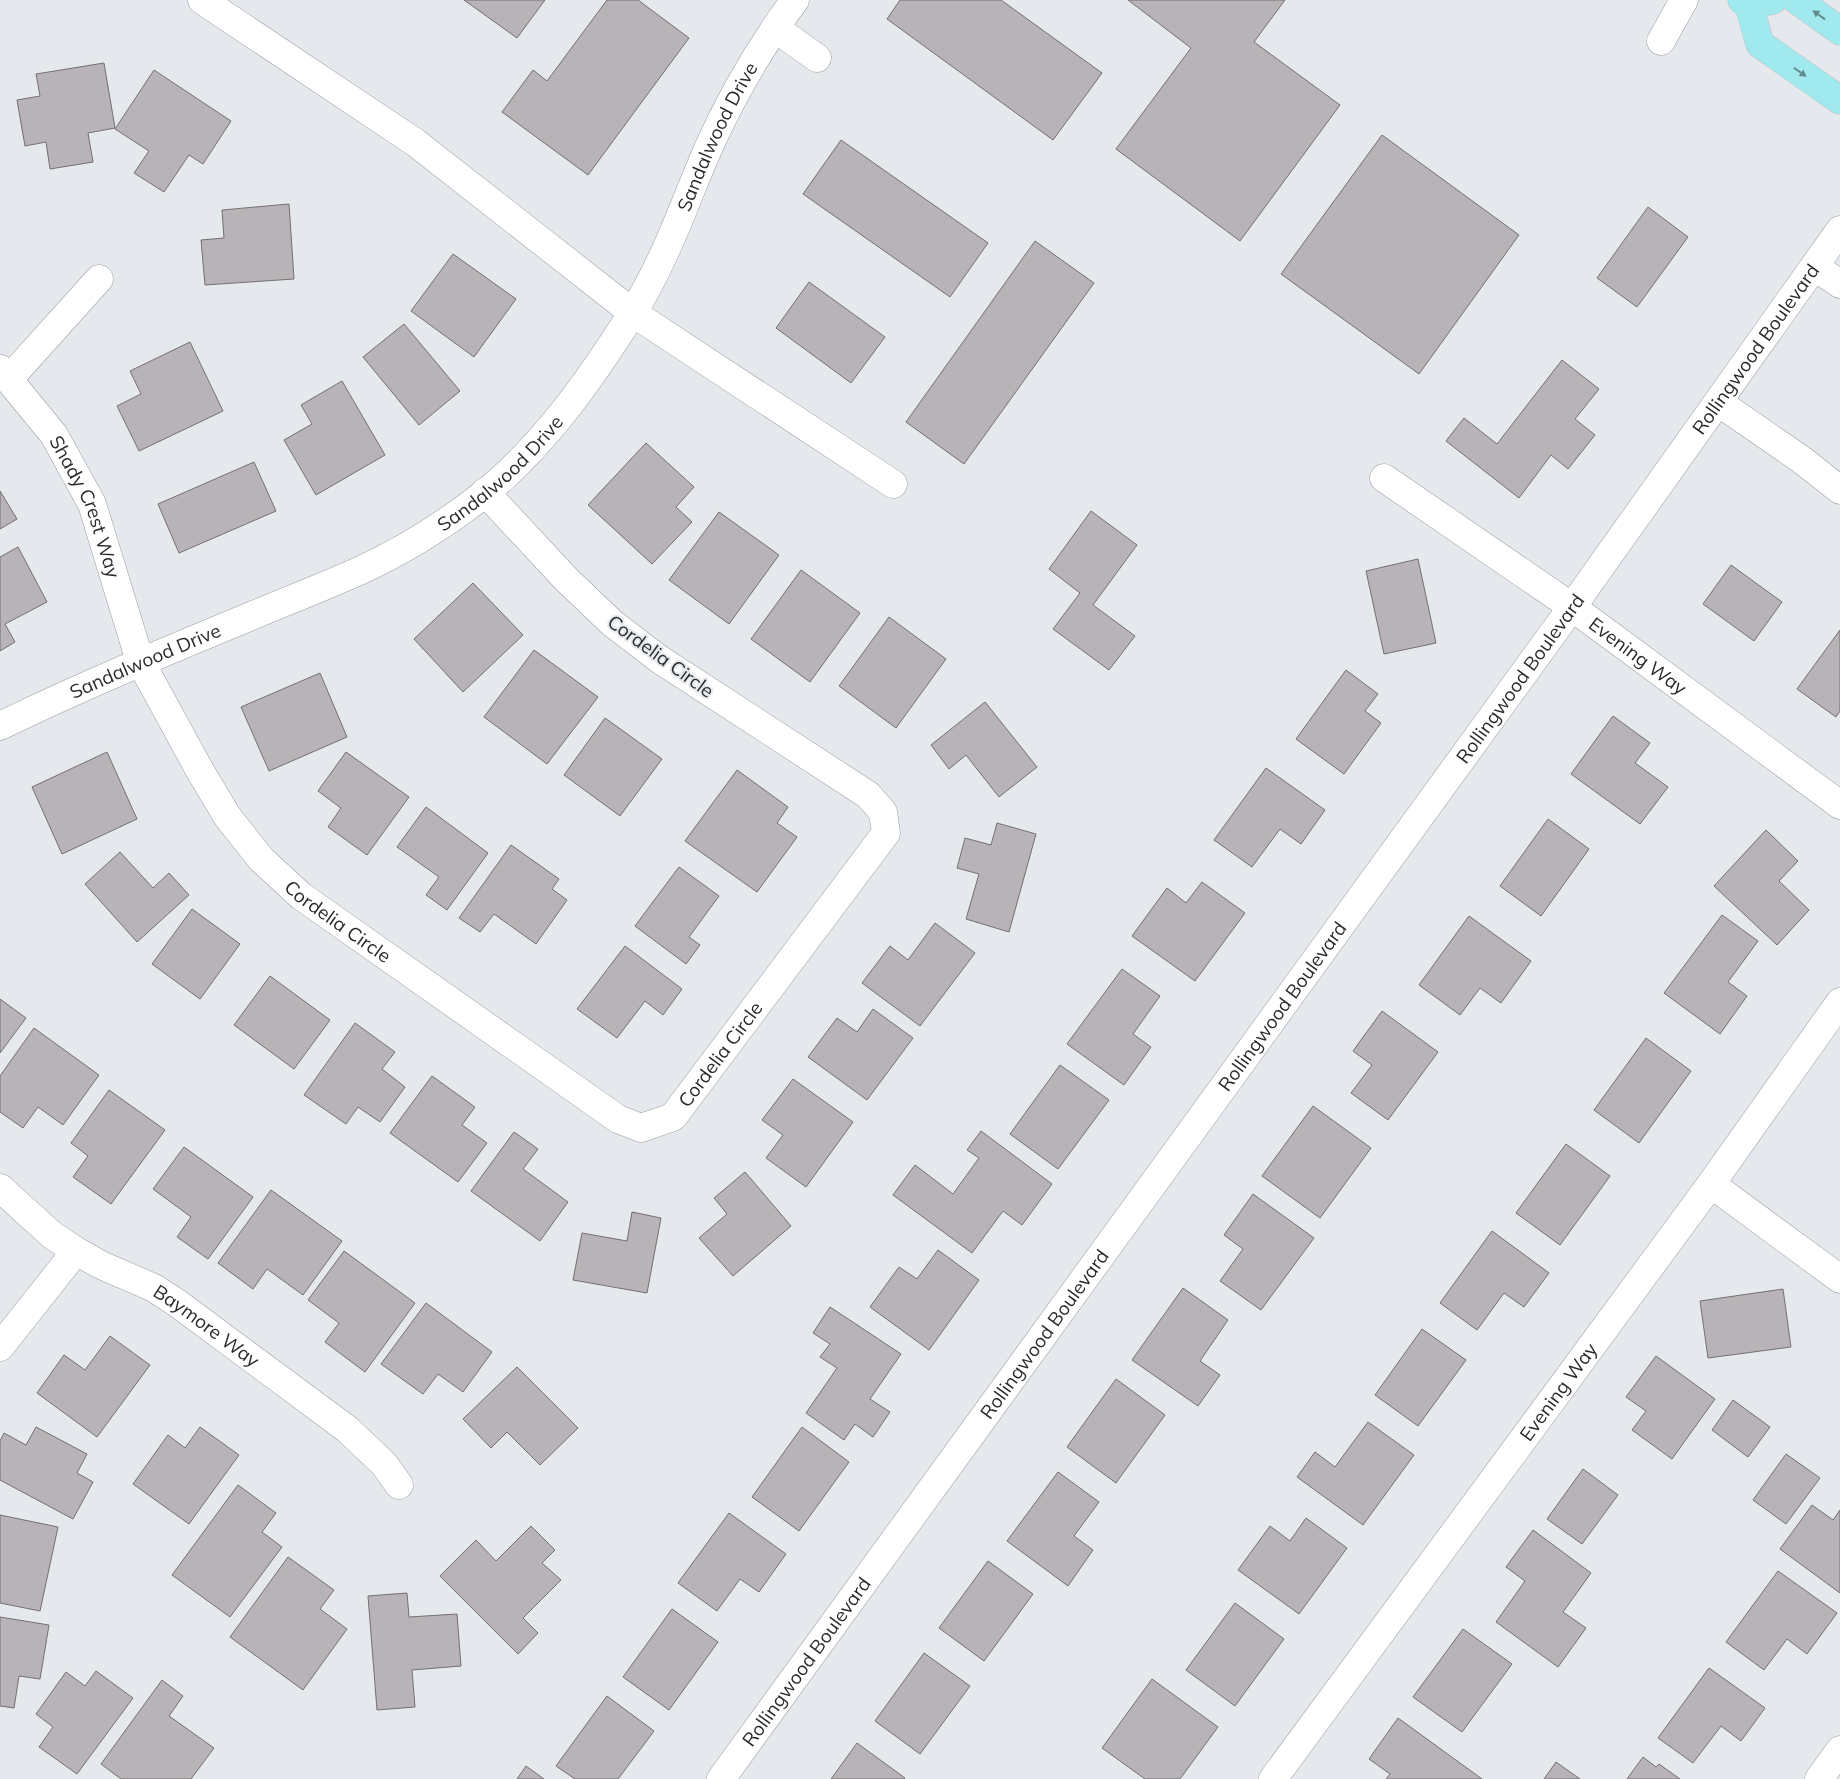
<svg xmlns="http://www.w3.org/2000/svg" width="1840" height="1779" viewBox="0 0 1840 1779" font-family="Mulish,sans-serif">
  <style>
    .building { fill: #b8b3b6; stroke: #746f72 }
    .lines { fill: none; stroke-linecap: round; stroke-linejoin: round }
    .minor-casing { stroke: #9b9ea2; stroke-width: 29 }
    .major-casing { stroke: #c3c3c4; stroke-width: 29 }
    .minor { stroke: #fff; stroke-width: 28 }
    .major { stroke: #a0e9ef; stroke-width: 28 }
    .oneway { fill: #648a8d }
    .labels { text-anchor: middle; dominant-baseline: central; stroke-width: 4; stroke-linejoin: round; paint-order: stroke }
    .street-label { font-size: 19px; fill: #282a2b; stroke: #e5e8ec }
  </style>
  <rect width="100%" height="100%" fill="#e5e8ec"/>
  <g class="building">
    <path d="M464 0H545L517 38Z"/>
    <path d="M607 0H638L689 38 588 175 502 112 533 70 547 81Z"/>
    <path d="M900 0H1001L1102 73 1053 140 887 19Z"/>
    <path d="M1128 0H1285L1254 42 1340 105 1240 241 1116 149 1191 48Z"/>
    <path d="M104 63 115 128 88 133 93 162 50 169 46 142 25 146 17 100 40 96 36 74Z"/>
    <path d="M154 70 231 121 203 164 189 155 164 192 134 173 149 151 115 129Z"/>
    <path d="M1382 135 1519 235 1419 374 1281 274Z"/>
    <path d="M841 140 988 243 950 297 803 194Z"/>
    <path d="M289 204 294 279 205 285 201 240 224 238 222 210Z"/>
    <path d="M1648 207 1688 237 1637 307 1597 278Z"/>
    <path d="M1035 241 1094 283 964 464 906 422Z"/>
    <path d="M453 254 516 299 474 357 411 311Z"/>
    <path d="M809 282 885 337 851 383 776 328Z"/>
    <path d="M404 324 460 391 419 425 363 357Z"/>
    <path d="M190 342 223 411 139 451 117 406 141 394 130 371Z"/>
    <path d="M1562 360 1599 389 1575 419 1595 435 1568 469 1551 455 1519 498 1446 441 1464 418 1497 444Z"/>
    <path d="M342 381 385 455 316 495 284 440 312 424 301 405Z"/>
    <path d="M646 443 694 487 676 507 692 522 652 564 588 505Z"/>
    <path d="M254 462 276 511 179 553 158 504Z"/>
    <path d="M0 491 17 519 0 529Z"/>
    <path d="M1091 511 1137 545 1093 605 1135 636 1109 670 1053 629 1080 593 1049 569Z"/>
    <path d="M719 512 779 555 729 624 669 580Z"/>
    <path d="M18 547 47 602 5 624 15 642 0 651V557Z"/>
    <path d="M1418 559 1436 643 1384 654 1366 571Z"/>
    <path d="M1731 565 1782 602 1754 641 1703 604Z"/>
    <path d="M801 570 860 613 810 682 751 639Z"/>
    <path d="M473 583 523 635 463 692 414 639Z"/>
    <path d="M889 617 946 659 896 728 839 686Z"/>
    <path d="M1840 630V711L1836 717 1797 689Z"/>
    <path d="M534 650 598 697 547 764 484 717Z"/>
    <path d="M1346 670 1378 694 1365 711 1381 723 1344 774 1296 739Z"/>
    <path d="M320 673 347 737 269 771 241 707Z"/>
    <path d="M985 702 1037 767 999 797 966 755 949 769 931 745Z"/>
    <path d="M1613 716 1650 743 1635 763 1668 787 1640 824 1571 774Z"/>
    <path d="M605 718 662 759 620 816 564 775Z"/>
    <path d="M107 752 137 819 62 854 32 787Z"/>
    <path d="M346 752 409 797 367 855 328 827 341 808 318 791Z"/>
    <path d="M1266 768 1325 810 1301 844 1280 829 1252 867 1214 840Z"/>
    <path d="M737 770 788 807 777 823 797 837 757 892 685 841Z"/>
    <path d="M426 807 488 853 447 910 426 895 439 877 397 847Z"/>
    <path d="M1548 819 1589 849 1541 916 1500 886Z"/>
    <path d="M997 823 1036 834 1009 932 966 919 979 874 957 868 965 838 991 845Z"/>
    <path d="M1766 830 1798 861 1779 881 1809 910 1777 945 1714 886Z"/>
    <path d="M511 845 559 879 552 889 567 900 536 944 494 914 480 932 459 918Z"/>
    <path d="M120 852 153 888 169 873 189 895 137 942 85 884Z"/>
    <path d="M679 867 719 896 689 937 700 945 686 964 635 926Z"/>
    <path d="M1202 882 1245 913 1195 981 1132 936 1167 888 1186 903Z"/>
    <path d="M192 909 240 944 200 999 152 964Z"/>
    <path d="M1722 915 1758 941 1728 982 1747 996 1720 1034 1664 993Z"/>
    <path d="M1469 916 1531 961 1501 1003 1480 988 1460 1015 1419 985Z"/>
    <path d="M935 923 975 953 920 1026 862 983 890 946 908 960Z"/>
    <path d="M625 946 682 989 663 1015 645 1001 617 1038 577 1009Z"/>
    <path d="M1122 969 1160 996 1133 1034 1151 1047 1124 1085 1067 1044Z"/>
    <path d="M270 976 330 1020 294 1069 234 1025Z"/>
    <path d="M0 999 26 1018 0 1053Z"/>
    <path d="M873 1009 913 1038 867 1100 808 1057 837 1018 857 1032Z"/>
    <path d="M1382 1011 1438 1052 1388 1120 1351 1093 1372 1065 1353 1051Z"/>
    <path d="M355 1023 395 1052 382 1069 405 1087 380 1122 358 1107 346 1124 304 1095Z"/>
    <path d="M34 1028 99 1075 63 1125 38 1107 23 1128 0 1112V1076Z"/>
    <path d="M1646 1038 1691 1071 1639 1143 1594 1110Z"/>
    <path d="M1060 1065 1109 1100 1058 1169 1010 1134Z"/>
    <path d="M432 1076 475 1107 462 1125 487 1143 458 1182 390 1133Z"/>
    <path d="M793 1079 853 1122 806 1187 766 1158 783 1135 762 1120Z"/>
    <path d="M109 1090 165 1130 111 1204 73 1177 88 1156 71 1143Z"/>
    <path d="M1313 1106 1371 1148 1320 1218 1262 1176Z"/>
    <path d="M981 1131 1052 1184 1022 1225 1003 1211 972 1253 893 1195 915 1165 953 1194 979 1158 967 1150Z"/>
    <path d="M514 1132 538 1149 523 1169 568 1202 540 1241 471 1191Z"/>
    <path d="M1566 1144 1610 1176 1560 1245 1516 1213Z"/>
    <path d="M184 1147 253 1197 208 1259 177 1237 191 1217 153 1189Z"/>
    <path d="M745 1172 791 1226 733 1276 699 1238 727 1214 714 1198Z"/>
    <path d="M271 1190 342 1241 303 1295 267 1269 253 1289 218 1263Z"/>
    <path d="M1253 1194 1314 1238 1261 1310 1220 1281 1243 1249 1224 1235Z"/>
    <path d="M632 1212 661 1218 647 1293 573 1280 582 1233 627 1241Z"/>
    <path d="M1492 1231 1549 1273 1524 1307 1504 1293 1477 1330 1440 1303Z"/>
    <path d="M938 1250 979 1280 929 1350 870 1307 899 1267 917 1279Z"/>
    <path d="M344 1251 415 1303 365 1372 325 1342 339 1323 308 1300Z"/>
    <path d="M1183 1288 1228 1320 1200 1361 1220 1375 1198 1406 1132 1360Z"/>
    <path d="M1783 1289 1791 1347 1708 1358 1700 1301Z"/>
    <path d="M426 1303 492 1352 463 1392 438 1374 423 1394 381 1364Z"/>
    <path d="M830 1307 901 1354 870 1399 890 1412 873 1437 855 1424 844 1440 806 1413 837 1368 820 1357 830 1344 813 1333Z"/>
    <path d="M1422 1329 1466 1360 1418 1426 1375 1395Z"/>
    <path d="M110 1336 150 1365 97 1437 37 1393 64 1355 85 1370Z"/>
    <path d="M1656 1356 1715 1399 1672 1459 1632 1430 1646 1411 1626 1397Z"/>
    <path d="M517 1367 578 1428 540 1465 507 1432 491 1448 463 1419Z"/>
    <path d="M1116 1379 1165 1415 1116 1483 1067 1447Z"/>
    <path d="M1733 1400 1770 1427 1748 1457 1712 1430Z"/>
    <path d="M1368 1422 1414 1455 1363 1525 1297 1477 1315 1452 1335 1467Z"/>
    <path d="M36 1427 87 1454 77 1473 93 1482 73 1519 0 1480V1441L4 1433 26 1445Z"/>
    <path d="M200 1427 239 1455 189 1524 133 1484 168 1435 185 1448Z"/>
    <path d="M802 1427 849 1462 799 1531 752 1497Z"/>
    <path d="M1786 1454 1820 1478 1786 1524 1753 1500Z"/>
    <path d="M1583 1469 1618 1495 1582 1544 1547 1519Z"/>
    <path d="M1058 1472 1099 1502 1074 1536 1093 1550 1068 1586 1007 1541Z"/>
    <path d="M238 1485 276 1513 262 1532 282 1547 230 1617 172 1575Z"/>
    <path d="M1812 1505 1833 1520 1840 1510V1593L1780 1549Z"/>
    <path d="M729 1513 786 1554 759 1592 740 1579 717 1611 678 1583Z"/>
    <path d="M0 1515 58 1527 40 1611 0 1603Z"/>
    <path d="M1306 1518 1347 1548 1299 1614 1238 1570 1270 1526 1290 1541Z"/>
    <path d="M531 1526 555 1550 542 1563 561 1580 523 1618 538 1633 518 1654 440 1576 476 1540 496 1561Z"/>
    <path d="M1533 1530 1591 1573 1563 1612 1586 1628 1558 1667 1496 1622 1525 1581 1506 1567Z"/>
    <path d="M288 1557 334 1590 320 1609 347 1629 303 1690 230 1637Z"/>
    <path d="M988 1561 1033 1594 984 1661 939 1628Z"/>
    <path d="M1778 1571 1837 1613 1807 1654 1787 1639 1764 1670 1726 1642Z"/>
    <path d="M407 1593 409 1617 457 1614 461 1666 412 1670 415 1707 377 1710 368 1596Z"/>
    <path d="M1235 1603 1284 1639 1235 1706 1186 1670Z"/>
    <path d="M672 1609 718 1642 669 1710 623 1677Z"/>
    <path d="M0 1617 49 1625 40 1679 19 1676 14 1708 0 1706Z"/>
    <path d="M1463 1629 1512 1664 1462 1732 1413 1697Z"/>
    <path d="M924 1653 970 1686 920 1754 875 1721Z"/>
    <path d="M1709 1668 1765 1708 1741 1741 1721 1726 1693 1763 1658 1738Z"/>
    <path d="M96 1671 133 1698 77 1774 39 1747 53 1727 36 1714 66 1672 85 1686Z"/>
    <path d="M1152 1679 1218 1727 1180 1779H1145L1102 1748Z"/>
    <path d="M162 1680 183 1696 169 1716 214 1748 191 1779H121L101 1764Z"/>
    <path d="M607 1696 654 1731 618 1779H575L556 1766Z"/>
    <path d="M1398 1718 1482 1779H1386L1390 1774 1369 1759Z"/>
    <path d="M857 1743 905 1778 904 1779H831Z"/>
    <path d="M1643 1757 1656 1767 1659 1764 1680 1779H1627Z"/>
    <path d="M1556 1762 1580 1779H1544Z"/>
    <path d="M526 1766 544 1779H517Z"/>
  </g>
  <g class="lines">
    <g class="minor-casing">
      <g id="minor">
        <path d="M202 0 416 143 633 313 893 484"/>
        <path d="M775 28 817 58"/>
        <path d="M1661 41 1684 0"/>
        <path d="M1815 267 1840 284"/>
        <path id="s1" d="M0 369 54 435 92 504 140 661 199 769 227 816 261 859 301 896 618 1119 641 1128 673 1117 886 833 883 812 868 795 659 659 612 623 566 579 485 492"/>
        <path d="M9 379 99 279"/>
        <path d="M1718 402 1802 460 1840 490"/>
        <path id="s2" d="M1384 478 1572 607 1840 805"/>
        <path id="s3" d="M0 726C80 687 162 653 244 619 282 603 321 588 359 571 403 551 446 524 484 494 544 445 590 380 631 315 664 264 683 207 707 151 731 97 760 47 795 0"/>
        <path d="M1711 1184 1840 1279"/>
        <path id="s4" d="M0 1188 52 1235 76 1251 101 1265 154 1288 177 1303 347 1429 384 1464 399 1485"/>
        <path d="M0 1347 76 1251"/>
        <path id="s5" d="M721 1779 1572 607 1840 230"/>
        <path id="s6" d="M1273 1779 1711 1184 1840 1002"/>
        <path d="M1819 1779 1840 1750"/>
      </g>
    </g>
    <g class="major-casing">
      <g id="major">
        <path d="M1742 0 1749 5 1760 44 1840 100"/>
        <path d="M1797 0 1840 31"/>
        <path d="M1749 5 1773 0"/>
      </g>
    </g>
    <use href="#minor" class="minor"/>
    <use href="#major" class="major"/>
  </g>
  <defs><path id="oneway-solid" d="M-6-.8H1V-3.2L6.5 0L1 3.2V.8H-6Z" transform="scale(1.25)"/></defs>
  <g class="oneway">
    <use href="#oneway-solid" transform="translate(1819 15) rotate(-144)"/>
    <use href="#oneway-solid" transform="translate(1800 72) rotate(35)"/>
  </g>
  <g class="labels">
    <g class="street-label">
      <text stroke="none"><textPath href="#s3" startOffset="969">Sandalwood Drive</textPath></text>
      <text stroke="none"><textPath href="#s5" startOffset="1765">Rollingwood Boulevard</textPath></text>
      <text stroke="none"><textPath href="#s3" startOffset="564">Sandalwood Drive</textPath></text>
      <text stroke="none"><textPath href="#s1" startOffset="164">Shady Crest Way</textPath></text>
      <text transform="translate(661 656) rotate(36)">Cordelia Circle</text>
      <text stroke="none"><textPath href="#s2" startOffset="310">Evening Way</textPath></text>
      <text stroke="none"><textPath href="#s3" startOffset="159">Sandalwood Drive</textPath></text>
      <text stroke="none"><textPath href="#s5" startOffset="1360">Rollingwood Boulevard</textPath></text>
      <text stroke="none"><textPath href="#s1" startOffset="660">Cordelia Circle</textPath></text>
      <text stroke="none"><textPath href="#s5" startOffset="955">Rollingwood Boulevard</textPath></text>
      <text stroke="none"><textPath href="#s1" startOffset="1140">Cordelia Circle</textPath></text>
      <text stroke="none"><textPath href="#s4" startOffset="250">Baymore Way</textPath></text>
      <text stroke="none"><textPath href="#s5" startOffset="550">Rollingwood Boulevard</textPath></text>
      <text stroke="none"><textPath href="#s6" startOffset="481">Evening Way</textPath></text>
      <text stroke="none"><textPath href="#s5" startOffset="145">Rollingwood Boulevard</textPath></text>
    </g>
  </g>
</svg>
